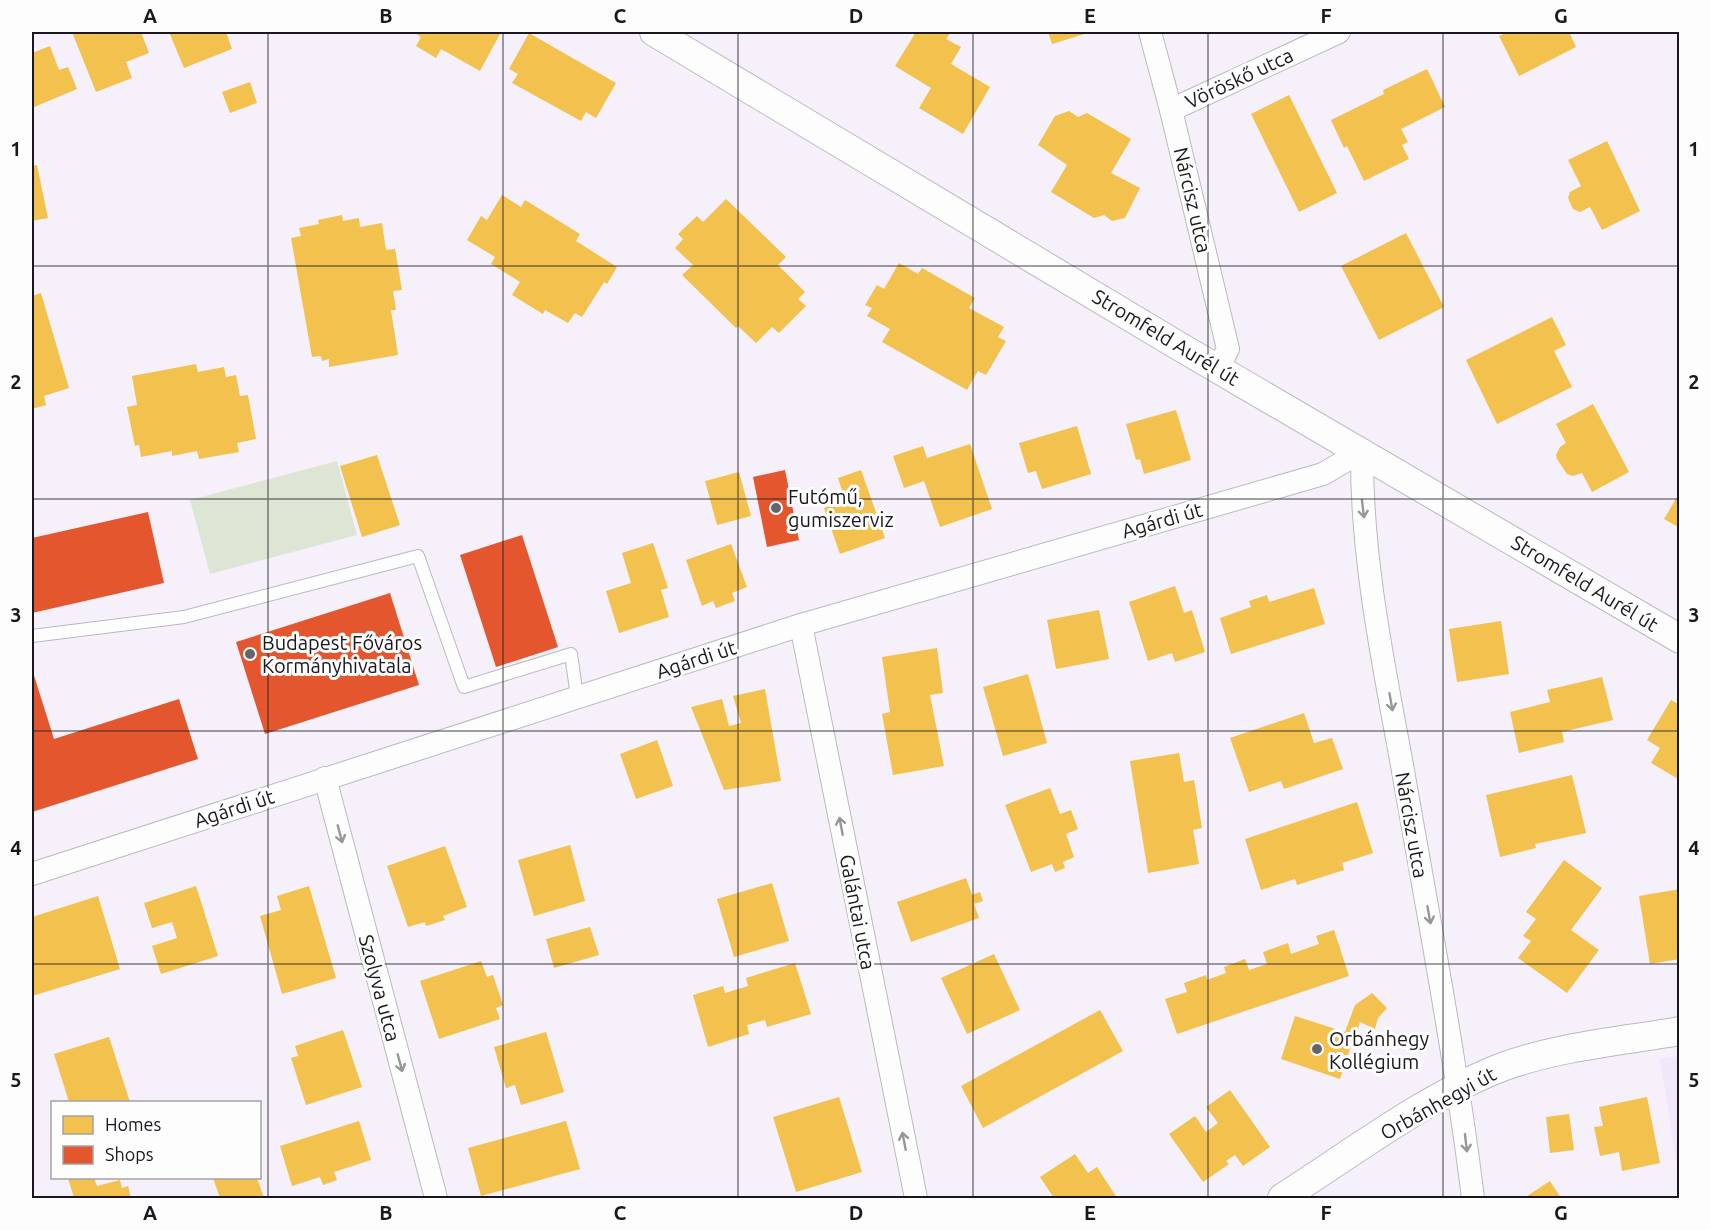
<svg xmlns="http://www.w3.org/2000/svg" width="1711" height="1230" viewBox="0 0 1711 1230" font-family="Ubuntu,sans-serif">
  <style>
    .built { fill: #f1e7fa }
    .green { fill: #dde6d5 }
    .homes { fill: #f2c14e }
    .shops { fill: #e4572e }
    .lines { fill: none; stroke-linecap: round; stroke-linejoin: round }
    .service-casing { stroke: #bcb8c0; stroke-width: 14 }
    .minor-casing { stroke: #bcb8c0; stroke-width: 24 }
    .tertiary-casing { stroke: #bcb8c0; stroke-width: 30 }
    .service { stroke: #fefdfe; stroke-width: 12 }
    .minor { stroke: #fefdfe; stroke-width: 22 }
    .tertiary { stroke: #fefdfe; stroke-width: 28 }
    .oneway { stroke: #979699 }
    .grid { fill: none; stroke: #1a171e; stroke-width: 1.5; stroke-opacity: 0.55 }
    .poi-dot { fill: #67636b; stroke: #fdfdfd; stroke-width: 2 }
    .labels { text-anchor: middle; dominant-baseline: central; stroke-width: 6; stroke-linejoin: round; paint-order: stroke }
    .street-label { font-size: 20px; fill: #1a171e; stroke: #fdfdfd }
    .poi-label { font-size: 20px; fill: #1a171e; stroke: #fdfdfd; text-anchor: start }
    .neatline { fill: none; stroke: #1a171e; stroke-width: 2 }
    .grid-label { font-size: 20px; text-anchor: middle; font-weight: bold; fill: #1a171e }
  </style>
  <rect width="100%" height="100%" fill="#f5f0fa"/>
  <path class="built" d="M1679 1056H1680L1679 1180 1660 1059Z"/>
  <path class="green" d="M337 461 357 535 210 574 190 500Z"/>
  <g class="homes">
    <path d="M72 32H141L149 53 126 62 132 78 96 92Z"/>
    <path d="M169 32H226L232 49 184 68Z"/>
    <path d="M413 32H501L480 71 441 49 436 58 416 46 421 37Z"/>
    <path d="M916 32H951L946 39 961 47 951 64 990 87 963 134 919 108 931 88 895 66Z"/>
    <path d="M1048 32H1091L1052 44Z"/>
    <path d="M1508 32H1569L1576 47 1519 76 1499 36Z"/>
    <path d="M529 33 616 83 596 118 586 112 581 121 512 83 518 74 509 69Z"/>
    <path d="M50 46 59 70 68 67 77 89 32 108V53Z"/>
    <path d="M1427 69 1445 107 1401 129 1408 142 1402 145 1409 159 1364 181 1347 146 1344 148 1331 120 1384 94 1383 90Z"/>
    <path d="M250 82 257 103 230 113 222 92Z"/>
    <path d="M1289 95 1337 193 1299 212 1251 114Z"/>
    <path d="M1069 111 1078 117 1087 113 1131 139 1111 173 1140 188 1125 218 1112 221 1104 215 1094 218 1051 192 1067 165 1038 145 1055 116Z"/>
    <path d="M1607 141 1640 211 1602 230 1590 207 1580 212 1573 209 1568 198 1570 192 1581 186 1568 160Z"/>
    <path d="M37 165 48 218 32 221V166Z"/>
    <path d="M502 195 521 207 525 200 580 234 576 241 617 267 607 284 604 282 582 317 575 313 568 323 545 310 543 314 512 295 520 282 491 264 495 257 467 240 481 216 487 220Z"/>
    <path d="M726 199 786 257 778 265 805 292 798 299 806 306 779 333 772 327 756 343 738 326 736 328 682 275 693 265 675 248 683 239 678 234 697 216 703 222Z"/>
    <path d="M342 215 343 221 359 218 360 227 382 223 386 250 395 249 402 290 393 291 396 310H391L398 355 329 367V359L322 361 321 356 312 357 291 238 301 236 299 228 319 224 318 220Z"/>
    <path d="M1406 233 1444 307 1379 340 1341 266Z"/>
    <path d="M899 263 918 274 922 268 975 298 969 308 1004 327 998 337 1006 341 986 375 978 371 967 390 882 342 890 329 867 316 872 308 865 305 877 285 884 289Z"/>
    <path d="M41 293 69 388 44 396 46 405 32 409V296Z"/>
    <path d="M1552 317 1566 345 1554 351 1572 387 1497 424 1466 360Z"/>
    <path d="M196 364 198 372 224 367 226 377 236 375 240 396 248 395 256 439 237 443 239 452 199 459 197 451 172 456V451L141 457 139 445 135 446 127 407 137 405 132 376Z"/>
    <path d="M1593 404 1629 472 1592 492 1582 473 1573 476 1567 474 1557 459 1556 455 1560 447 1566 443 1556 424Z"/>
    <path d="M1176 410 1191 460 1144 474 1140 459 1136 460 1126 424Z"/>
    <path d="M1077 426 1091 474 1042 489 1036 471 1028 473 1019 443Z"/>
    <path d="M970 444 992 509 940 527 924 481 904 488 893 456 923 446 927 458Z"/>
    <path d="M377 455 400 525 362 537 340 466Z"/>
    <path d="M861 470 885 538 840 554 824 508 845 500 838 478Z"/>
    <path d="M739 472 751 516 717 525 705 481Z"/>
    <path d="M1680 492V528L1664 519Z"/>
    <path d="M653 543 668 588 661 590 669 617 619 633 606 591 631 583 622 553Z"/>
    <path d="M731 544 747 587 732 593 735 601 716 608 713 601 702 606 686 560Z"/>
    <path d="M1175 586 1184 613 1192 610 1205 652 1175 662 1172 653 1148 661 1129 602Z"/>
    <path d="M1314 588 1325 624 1231 654 1220 618 1251 607 1249 601 1267 595 1269 602Z"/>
    <path d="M1099 610 1109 659 1056 669 1047 620Z"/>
    <path d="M1501 621 1509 674 1457 682 1449 629Z"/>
    <path d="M937 648 943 693 930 695 944 766 893 775 882 714 890 712 882 657Z"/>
    <path d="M1028 674 1047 743 1003 756 983 687Z"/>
    <path d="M1602 677 1613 720 1562 732 1564 742 1519 753 1510 712 1550 702 1547 690Z"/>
    <path d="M765 689 781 781 724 790 691 707 722 699 729 726 741 723 733 696Z"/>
    <path d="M1671 700 1680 705V780L1651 763 1660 748 1647 740Z"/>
    <path d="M1304 713 1314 743 1332 738 1343 769 1284 789 1281 781 1249 792 1230 738Z"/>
    <path d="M657 740 673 786 636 799 620 754Z"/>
    <path d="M1179 753 1184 782 1194 780 1202 828 1193 830 1199 864 1148 873 1130 761Z"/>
    <path d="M1572 775 1586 833 1535 844 1536 848 1500 857 1486 795Z"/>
    <path d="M1050 788 1060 814 1071 810 1078 829 1066 834 1074 857 1063 862 1065 868 1055 872 1052 864 1031 872 1005 805Z"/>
    <path d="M1357 802 1373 853 1342 863 1344 870 1297 885 1295 879 1261 890 1245 839Z"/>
    <path d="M570 845 585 901 534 916 518 860Z"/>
    <path d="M445 846 467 907 443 916 445 920 426 926 425 922 408 927 387 866Z"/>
    <path d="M1564 860 1602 888 1571 930 1599 950 1567 993 1518 958 1531 941 1523 936 1536 919 1526 912Z"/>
    <path d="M966 878 972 895 980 892 983 901 974 904 979 918 911 942 897 902Z"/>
    <path d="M772 883 789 941 734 957 717 899Z"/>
    <path d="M196 886 218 956 161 974 152 946 177 938 172 922 152 928 144 903Z"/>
    <path d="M309 886 336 978 282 994 260 916 281 910 277 896Z"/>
    <path d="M1680 889V959L1650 964 1639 896Z"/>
    <path d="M98 896 120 969 32 996V917Z"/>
    <path d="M590 927 599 955 554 968 546 939Z"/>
    <path d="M1334 930 1349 976 1177 1034 1165 999 1187 992 1184 983 1206 975 1207 980 1226 973 1224 967 1245 959 1249 970 1267 964 1263 952 1288 943 1291 954 1319 944 1316 936Z"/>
    <path d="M994 954 1020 1010 967 1034 941 978Z"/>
    <path d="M481 961 487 977 493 975 503 1005 496 1008 500 1019 439 1039 420 981Z"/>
    <path d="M795 963 811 1014 767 1027 765 1020 747 1025 749 1034 708 1047 693 995 723 986 725 993 748 986 746 978Z"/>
    <path d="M1372 993 1387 1008 1378 1018 1375 1029 1360 1022 1357 1032 1363 1034 1361 1040 1354 1037 1340 1079 1281 1059 1295 1016 1345 1032 1355 1005Z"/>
    <path d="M1100 1010 1123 1051 983 1128 961 1086Z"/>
    <path d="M343 1030 362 1087 306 1105 291 1058 298 1056 295 1046Z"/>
    <path d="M546 1032 564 1092 521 1105 515 1085 506 1088 494 1047Z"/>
    <path d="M109 1037 130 1102H69L54 1054Z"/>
    <path d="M1230 1090 1270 1147 1243 1166 1235 1155 1226 1161 1229 1164 1203 1182 1169 1134 1195 1116 1206 1132 1218 1123 1206 1107Z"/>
    <path d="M839 1097 862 1172 796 1192 773 1117Z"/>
    <path d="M1647 1097 1660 1163 1622 1171 1619 1152 1600 1156 1594 1127 1603 1126 1599 1107Z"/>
    <path d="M1569 1114 1574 1150 1550 1153 1546 1117Z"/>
    <path d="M359 1121 371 1160 334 1172 337 1180 323 1185 320 1177 292 1186 280 1146Z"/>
    <path d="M566 1121 580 1169 481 1196 468 1148Z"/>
    <path d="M1075 1154 1088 1173 1097 1167 1117 1198H1054L1040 1177Z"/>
    <path d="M68 1178H94L97 1186 120 1180 122 1188 128 1186 131 1198H74Z"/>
    <path d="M213 1178H257L264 1198H220Z"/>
    <path d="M1550 1181 1561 1198H1524Z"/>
  </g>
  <g class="shops">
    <path d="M785 470 799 540 767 547 753 477Z"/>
    <path d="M148 512 164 583 32 613V538Z"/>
    <path d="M522 535 558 647 496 667 460 555Z"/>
    <path d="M390 593 419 685 265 734 236 642Z"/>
    <path d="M32 669 54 739 179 699 198 759 32 812Z"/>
  </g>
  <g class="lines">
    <g class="service-casing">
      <path id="service" d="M32 636 184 617 418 556 464 687 571 654 577 697"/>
    </g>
    <g class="minor-casing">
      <g id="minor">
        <path d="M1150 32 1171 110 1228 349 1218 368"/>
        <path d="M1171 110 1339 32"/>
        <path d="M1362 451C1361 556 1383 662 1402 765 1427 909 1455 1053 1473 1198"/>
        <path d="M801 625 916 1198"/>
        <path d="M325 778 436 1198"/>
        <path d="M32 874 801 625 1323 474 1362 451"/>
      </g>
    </g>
    <g class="tertiary-casing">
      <g id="tertiary">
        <path d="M654 32 1177 345 1680 639"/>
        <path d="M1282 1198C1351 1154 1428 1095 1505 1066 1561 1046 1622 1041 1680 1031"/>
      </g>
    </g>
    <use href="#service" class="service"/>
    <use href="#minor" class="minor"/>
    <use href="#tertiary" class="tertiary"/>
  </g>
  <defs><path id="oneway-shaft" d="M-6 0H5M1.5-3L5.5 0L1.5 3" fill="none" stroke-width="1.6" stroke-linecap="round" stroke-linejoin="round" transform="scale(1.5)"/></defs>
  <g class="oneway">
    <use href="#oneway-shaft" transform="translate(1363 509) rotate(83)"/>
    <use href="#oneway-shaft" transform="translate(1391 702) rotate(80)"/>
    <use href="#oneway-shaft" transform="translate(841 826) rotate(-101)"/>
    <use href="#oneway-shaft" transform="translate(340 834) rotate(75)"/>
    <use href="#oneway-shaft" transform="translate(1429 915) rotate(80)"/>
    <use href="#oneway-shaft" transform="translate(400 1063) rotate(75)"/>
    <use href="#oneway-shaft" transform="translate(904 1141) rotate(-101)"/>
    <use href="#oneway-shaft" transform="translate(1466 1143) rotate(83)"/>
  </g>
  <path class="grid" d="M268 32V1198M503 32V1198M738 32V1198M973 32V1198M1208 32V1198M1443 32V1198M32 266H1680M32 499H1680M32 731H1680M32 964H1680"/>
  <g class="poi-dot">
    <circle cx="776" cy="508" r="6"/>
    <circle cx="250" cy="654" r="6"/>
    <circle cx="1317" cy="1049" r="6"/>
  </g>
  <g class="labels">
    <g class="street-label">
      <text transform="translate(1239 78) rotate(-25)">Vöröskő utca</text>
      <text transform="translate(1193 200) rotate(77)">Nárcisz utca</text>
      <text transform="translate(1166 337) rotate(31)">Stromfeld Aurél út</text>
      <text transform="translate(1162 520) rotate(-16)">Agárdi út</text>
      <text transform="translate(1585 583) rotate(31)">Stromfeld Aurél út</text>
      <text transform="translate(696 659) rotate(-18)">Agárdi út</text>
      <text transform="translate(234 808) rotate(-18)">Agárdi út</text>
      <text transform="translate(1412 825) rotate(80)">Nárcisz utca</text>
      <text transform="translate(858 912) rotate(79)">Galántai utca</text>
      <text transform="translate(380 988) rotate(75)">Szolyva utca</text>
      <text transform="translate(1438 1103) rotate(-29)">Orbánhegyi út</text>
    </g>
    <g class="poi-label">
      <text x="788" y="496">Futómű,<tspan x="788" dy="23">gumiszerviz</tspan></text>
      <text x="262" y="642">Budapest Főváros<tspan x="262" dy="23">Kormányhivatala</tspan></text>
      <text x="1329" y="1038">Orbánhegy<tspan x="1329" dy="23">Kollégium</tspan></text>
    </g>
  </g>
  <rect width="1711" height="1230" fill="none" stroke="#fdfdfd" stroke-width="66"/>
  <rect x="51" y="1101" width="210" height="78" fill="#fdfdfd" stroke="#a2a1a4" stroke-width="1.5"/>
  <rect x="63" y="1116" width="30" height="18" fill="#f2c14e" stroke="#a2a1a4" stroke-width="1.5"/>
  <text x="105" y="1131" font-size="18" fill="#1a171e">Homes</text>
  <rect x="63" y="1146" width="30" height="18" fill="#e4572e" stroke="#a2a1a4" stroke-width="1.5"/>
  <text x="105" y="1161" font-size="18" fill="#1a171e">Shops</text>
  <rect x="33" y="33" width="1645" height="1164" class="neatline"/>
  <g class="grid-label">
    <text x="150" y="23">A</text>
    <text x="386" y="23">B</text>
    <text x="620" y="23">C</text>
    <text x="856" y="23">D</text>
    <text x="1090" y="23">E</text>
    <text x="1326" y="23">F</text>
    <text x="1561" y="23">G</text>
    <text x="16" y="156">1</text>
    <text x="1694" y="156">1</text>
    <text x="16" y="389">2</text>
    <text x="1694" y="389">2</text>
    <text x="16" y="622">3</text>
    <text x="1694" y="622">3</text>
    <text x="16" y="855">4</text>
    <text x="1694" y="855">4</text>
    <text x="16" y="1087">5</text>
    <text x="1694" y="1087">5</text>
    <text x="150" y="1220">A</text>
    <text x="386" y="1220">B</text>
    <text x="620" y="1220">C</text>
    <text x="856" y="1220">D</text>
    <text x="1090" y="1220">E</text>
    <text x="1326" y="1220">F</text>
    <text x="1561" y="1220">G</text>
  </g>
</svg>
